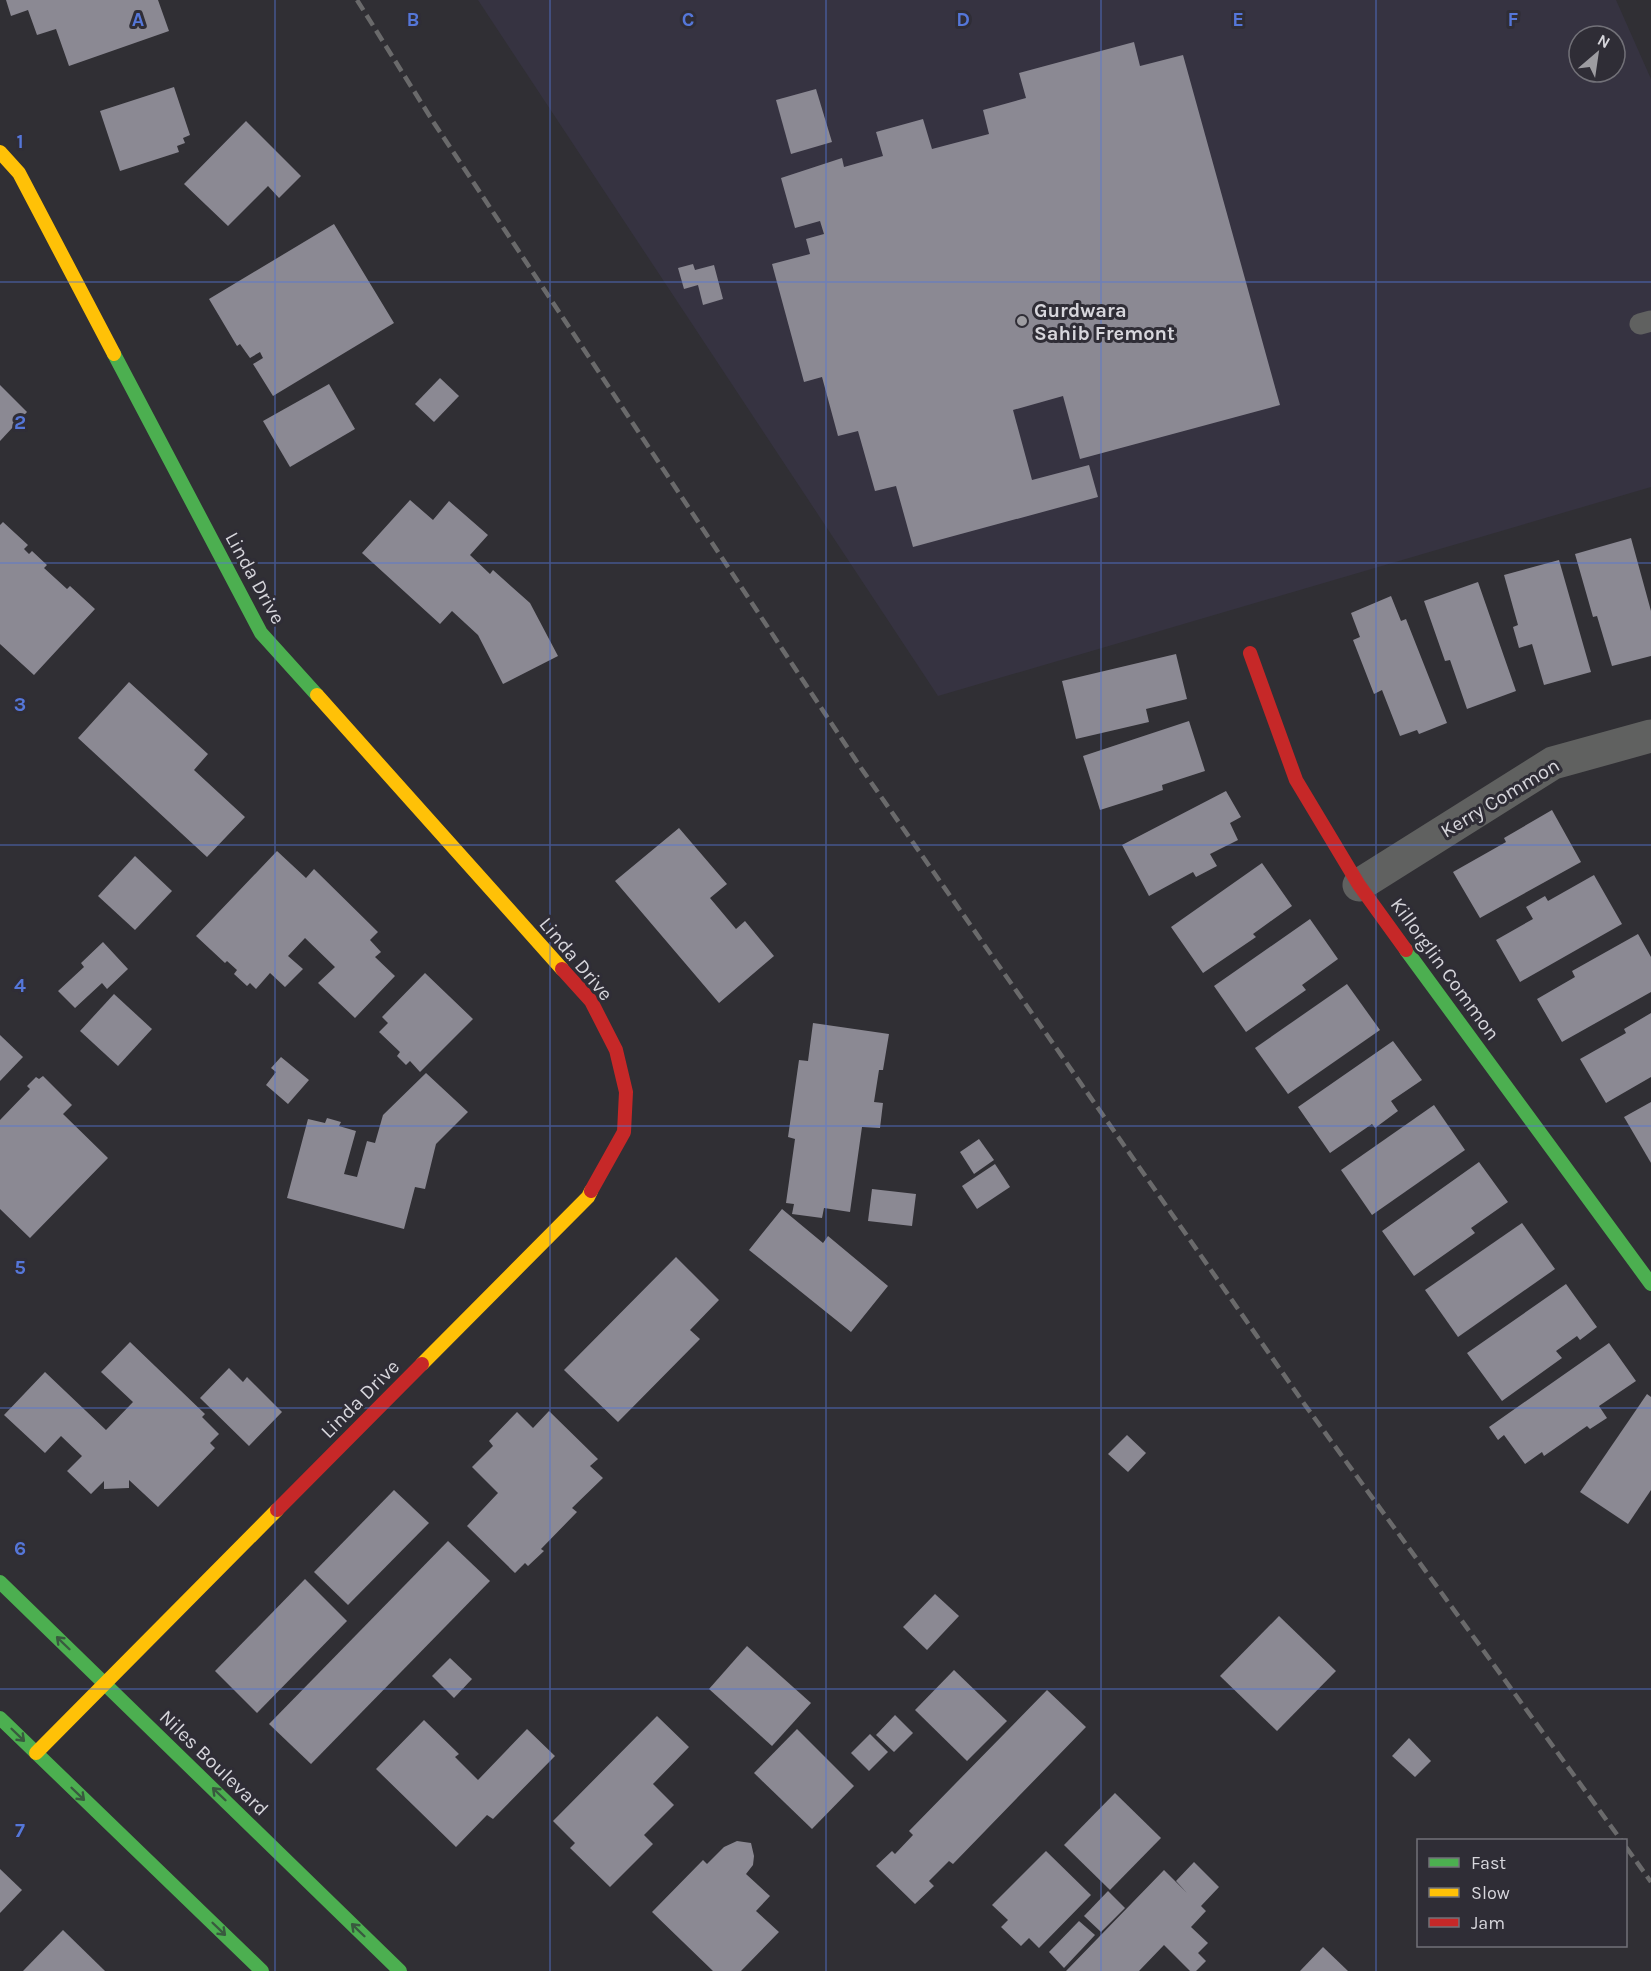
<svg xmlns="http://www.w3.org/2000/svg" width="1651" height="1971" viewBox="0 0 1651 1971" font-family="Karla,sans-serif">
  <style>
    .built { fill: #363341; fill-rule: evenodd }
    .building { fill: #8b8993 }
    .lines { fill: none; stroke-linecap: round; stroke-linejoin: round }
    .lane { stroke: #606160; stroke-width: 21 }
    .street { stroke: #606160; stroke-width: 33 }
    .fast { stroke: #4caf50; stroke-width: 14 }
    .slow { stroke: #ffc107; stroke-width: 14 }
    .jam { stroke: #c62828; stroke-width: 14 }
    .rail { stroke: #6a6a6b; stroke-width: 4.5; stroke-dasharray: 12 6; stroke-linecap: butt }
    .oneway { stroke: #395a3f }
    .grid { fill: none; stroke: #5577d9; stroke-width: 1.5; stroke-opacity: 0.55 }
    .poi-dot { fill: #9d9ca1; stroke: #2f2d36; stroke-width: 2 }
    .labels { text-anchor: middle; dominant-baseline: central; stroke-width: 6; stroke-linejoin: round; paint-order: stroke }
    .poi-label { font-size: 20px; font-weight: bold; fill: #d7d6dc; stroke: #2f2d36; text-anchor: start }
    .street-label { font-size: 20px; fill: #d7d6dc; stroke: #2f2d36 }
    .grid-label { font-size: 20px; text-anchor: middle; font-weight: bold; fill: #5577d9; stroke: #2f2d36; stroke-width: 6; stroke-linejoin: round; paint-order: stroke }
  </style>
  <rect width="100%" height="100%" fill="#302f34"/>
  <path class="built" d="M478 0H1616L1651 79V487L938 696ZM1579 36H1615V72H1579Z"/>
  <g class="building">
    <path d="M6 0H158L169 31 69 66 56 29 37 35 28 10 11 16Z"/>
    <path d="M1134 42 1140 66 1183 55 1280 405 1080 459 1063 396 1013 410 1032 480 1089 465 1098 497 913 547 896 486 875 491 858 431 838 436 822 377 804 382 772 264 810 254 806 239 824 234 820 221 795 228 781 178 842 158 844 167 883 156 876 132 923 119 932 149 989 134 983 110 1026 98 1019 73Z"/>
    <path d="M174 87 190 135 183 138 185 143 177 146 179 152 120 171 100 111Z"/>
    <path d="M816 89 832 142 791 154 776 100Z"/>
    <path d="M246 121 301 176 279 198 268 186 228 226 184 184Z"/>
    <path d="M334 224 394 323 273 396 253 364 263 358 260 352 250 358 240 344 237 346 209 299Z"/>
    <path d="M693 264 695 270 714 265 723 299 703 305 698 285 684 289 678 268Z"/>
    <path d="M440 378 459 396 434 422 415 404Z"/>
    <path d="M329 384 355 429 290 467 263 421Z"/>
    <path d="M0 385 27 412 0 441Z"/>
    <path d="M410 500 433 520 449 501 488 535 470 555 490 574 493 570 530 603 558 656 503 684 478 635 452 611 440 624 362 553Z"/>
    <path d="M3 522 28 545 24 549 29 554 32 551 47 565 44 568 67 589 70 586 95 609 34 675 0 644V525Z"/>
    <path d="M1631 538 1651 611V656L1612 666 1597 616 1593 617 1575 554Z"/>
    <path d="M1559 560 1591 672 1544 685 1532 644 1519 648 1513 627 1518 625 1504 575Z"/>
    <path d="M1478 582 1516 691 1467 709 1450 660 1445 661 1424 601Z"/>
    <path d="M1391 596 1401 621 1406 619 1447 723 1419 734 1417 730 1400 736 1382 690 1374 694 1353 640 1360 637 1351 613Z"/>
    <path d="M1176 654 1187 699 1146 709 1149 722 1076 739 1062 681Z"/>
    <path d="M129 682 208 754 194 770 245 817 207 857 78 738Z"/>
    <path d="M1189 721 1205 771 1162 785 1163 790 1100 810 1083 756Z"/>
    <path d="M1226 791 1241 817 1230 823 1238 840 1210 854 1217 866 1196 877 1193 872 1149 896 1122 845Z"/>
    <path d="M1552 810 1581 862 1480 918 1453 872 1506 842 1504 838Z"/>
    <path d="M679 828 727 884 710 898 736 929 745 921 774 956 719 1003 615 881Z"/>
    <path d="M277 851 306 878 314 869 378 932 370 940 381 952 375 957 395 976 355 1018 318 983 335 967 305 938 288 956 303 969 285 987 270 973 256 989 250 983 247 986 234 974 237 970 227 961 225 963 196 936Z"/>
    <path d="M135 856 172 891 135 930 98 896Z"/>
    <path d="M1262 863 1292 906 1253 934 1256 937 1203 973 1171 927Z"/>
    <path d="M1594 875 1622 924 1520 982 1496 940 1533 919 1526 907 1545 896 1548 901Z"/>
    <path d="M1310 919 1338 959 1302 985 1306 990 1246 1032 1214 986Z"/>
    <path d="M1638 934 1651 957V992L1562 1042 1537 999 1575 977 1572 971Z"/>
    <path d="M103 942 128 969 107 989 102 983 75 1008 58 991 84 967 81 963Z"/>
    <path d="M425 973 473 1019 420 1072 410 1061 406 1065 397 1056 400 1052 379 1032 388 1023 382 1017Z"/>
    <path d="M1347 984 1380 1030 1288 1094 1255 1048Z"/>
    <path d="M114 994 152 1029 118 1066 80 1031Z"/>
    <path d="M1651 1013V1077L1606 1103 1580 1059 1626 1033 1624 1029Z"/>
    <path d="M813 1023 889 1034 883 1070H879L874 1102 883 1103 880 1128 862 1127 850 1212 824 1208 822 1218 792 1214 794 1204 786 1203 795 1139 788 1137 799 1060 808 1061Z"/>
    <path d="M0 1035 23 1057 0 1081Z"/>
    <path d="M1393 1041 1422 1080 1391 1101 1398 1111 1375 1128 1372 1124 1330 1153 1298 1107Z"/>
    <path d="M281 1057 309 1080 288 1104 266 1085 276 1072 271 1068Z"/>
    <path d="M426 1073 468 1112 436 1144 425 1189 415 1187 404 1229 287 1198 308 1119 325 1123 327 1118 341 1122 339 1126 356 1131 344 1174 357 1177 367 1141 375 1143 383 1115Z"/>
    <path d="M43 1076 72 1105 63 1114 108 1158 30 1238 0 1209V1120L30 1089 27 1086 36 1077 39 1079Z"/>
    <path d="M1651 1102V1163L1624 1117Z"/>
    <path d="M1434 1105 1465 1150 1372 1215 1341 1170Z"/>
    <path d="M979 1139 994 1160 974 1174 960 1152Z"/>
    <path d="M1479 1162 1508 1202 1471 1228 1475 1233 1414 1276 1382 1231Z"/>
    <path d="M995 1164 1010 1187 977 1209 962 1186Z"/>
    <path d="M872 1189 916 1194 912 1226 868 1221Z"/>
    <path d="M782 1209 823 1243 828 1236 888 1286 851 1332 749 1250Z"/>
    <path d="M1522 1223 1555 1269 1458 1337 1425 1290Z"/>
    <path d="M676 1257 719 1300 690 1330 700 1339 618 1422 564 1370Z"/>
    <path d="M1566 1284 1597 1327 1580 1340 1577 1336 1556 1351 1562 1358 1502 1401 1467 1353Z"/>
    <path d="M130 1342 205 1414 202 1417 219 1434 210 1443 215 1448 158 1507 129 1480V1488L104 1489V1481L91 1494 67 1471 82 1456 61 1436 45 1453 4 1415 45 1372 106 1430 133 1402 101 1372Z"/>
    <path d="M1609 1343 1636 1381 1599 1406 1607 1418 1590 1429 1587 1426 1544 1456 1542 1452 1525 1464 1504 1435 1498 1440 1489 1427Z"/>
    <path d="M229 1368 243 1382 247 1377 282 1412 249 1446 200 1398Z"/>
    <path d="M1647 1394 1651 1397V1490L1628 1524 1580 1492Z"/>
    <path d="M549 1411 598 1459 590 1466 603 1478 572 1508 577 1512 541 1549 544 1551 528 1566 525 1563 515 1573 467 1526 498 1493 472 1467 493 1446 489 1441 517 1412 533 1428Z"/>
    <path d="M1127 1435 1146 1453 1128 1472 1108 1454Z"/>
    <path d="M394 1490 429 1523 348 1605 314 1572Z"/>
    <path d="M448 1541 490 1581 311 1764 269 1724Z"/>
    <path d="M305 1579 347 1621 257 1713 215 1671Z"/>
    <path d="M935 1594 959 1616 927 1650 903 1627Z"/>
    <path d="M1279 1616 1336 1671 1277 1731 1220 1676Z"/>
    <path d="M747 1646 811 1703 772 1746 709 1689Z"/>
    <path d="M450 1658 472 1679 454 1698 432 1676Z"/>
    <path d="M954 1670 1007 1721 967 1761 915 1710Z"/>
    <path d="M1047 1690 1086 1727 953 1864 949 1861 929 1881 934 1886 915 1904 876 1866 892 1851 895 1854 913 1835 909 1831Z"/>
    <path d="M895 1715 913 1733 894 1752 876 1735Z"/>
    <path d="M657 1716 689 1747 653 1784 674 1805 644 1835 653 1844 610 1887 570 1848 575 1843 553 1821Z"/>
    <path d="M424 1720 459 1754 455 1757 478 1780 527 1729 555 1756 493 1819 487 1815 456 1847 376 1769Z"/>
    <path d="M797 1729 854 1786 812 1829 754 1773Z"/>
    <path d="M870 1734 888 1752 869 1771 851 1753Z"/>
    <path d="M1409 1738 1431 1761 1415 1777 1392 1756Z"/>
    <path d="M1115 1793 1161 1838 1110 1890 1064 1845Z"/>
    <path d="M737 1841 751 1843 754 1856 753 1865 746 1874 770 1896 756 1911 779 1932 741 1971H713L652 1912 703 1860 707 1864 724 1847Z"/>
    <path d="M1046 1851 1091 1895 1039 1948 1029 1938 1021 1946 1001 1927 1008 1920 992 1905Z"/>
    <path d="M1194 1862 1219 1887 1201 1906 1206 1911 1191 1927 1208 1943 1198 1953 1206 1961 1196 1971H1190L1164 1945 1139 1971H1066L1164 1870 1187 1893 1176 1881Z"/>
    <path d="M0 1869 22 1890 0 1913Z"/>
    <path d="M1108 1891 1125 1908 1101 1932 1084 1916Z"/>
    <path d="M1079 1921 1095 1935 1064 1968 1049 1952Z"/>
    <path d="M63 1930 105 1971H23Z"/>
    <path d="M1323 1947 1348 1971H1300Z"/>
  </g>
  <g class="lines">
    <path class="lane" d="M1640 324 1651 321"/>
    <path class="street" d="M1359 885 1553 763 1651 736"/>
    <g class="fast">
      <path d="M114 354 261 633 317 695"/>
      <path d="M1406 950 1651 1284"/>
      <path d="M0 1582 400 1971"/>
      <path d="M0 1718 262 1971"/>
    </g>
    <g class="slow">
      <path d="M0 152 19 173 114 354"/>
      <path d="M317 695 562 969"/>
      <path d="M422 1364 588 1197 591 1191"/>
      <path d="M36 1753 277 1510"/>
    </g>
    <g class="jam">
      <path d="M1250 653 1296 780 1359 885 1406 950"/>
      <path d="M562 969 591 1001 616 1050 626 1092 624 1132 591 1191"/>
      <path d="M277 1510 422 1364"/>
    </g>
    <g class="rail">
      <path d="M357 0 434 123 861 768 1305 1405 1621 1840"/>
      <path d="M1626 1847 1651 1882"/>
    </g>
  </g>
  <defs><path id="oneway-shaft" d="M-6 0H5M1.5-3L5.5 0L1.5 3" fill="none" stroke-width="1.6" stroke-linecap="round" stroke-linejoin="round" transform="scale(1.5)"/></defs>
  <g class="oneway">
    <use href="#oneway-shaft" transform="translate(63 1643) rotate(-136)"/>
    <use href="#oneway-shaft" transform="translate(18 1735) rotate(44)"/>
    <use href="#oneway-shaft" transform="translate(78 1794) rotate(44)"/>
    <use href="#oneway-shaft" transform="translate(219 1794) rotate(-136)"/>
    <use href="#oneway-shaft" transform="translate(219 1929) rotate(44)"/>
    <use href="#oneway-shaft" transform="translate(358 1930) rotate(-136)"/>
  </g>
  <path class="grid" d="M275 0V1971M550 0V1971M826 0V1971M1101 0V1971M1376 0V1971M0 282H1651M0 563H1651M0 845H1651M0 1126H1651M0 1408H1651M0 1689H1651"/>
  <circle class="poi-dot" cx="1022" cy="321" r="6"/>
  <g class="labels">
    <g class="poi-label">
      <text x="1034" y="310">Gurdwara<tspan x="1034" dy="23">Sahib Fremont</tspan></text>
    </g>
    <g class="street-label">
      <text transform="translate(255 578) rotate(61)">Linda Drive</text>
      <text transform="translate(1500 798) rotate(-31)">Kerry Common</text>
      <text transform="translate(576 959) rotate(50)">Linda Drive</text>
      <text transform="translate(1445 969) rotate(54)">Killorglin Common</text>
      <text transform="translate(360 1399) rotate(-45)">Linda Drive</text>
      <text transform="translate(214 1763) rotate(44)">Niles Boulevard</text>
    </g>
  </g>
  <g class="grid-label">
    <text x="138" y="26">A</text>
    <text x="413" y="26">B</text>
    <text x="688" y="26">C</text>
    <text x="963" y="26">D</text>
    <text x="1238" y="26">E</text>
    <text x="1513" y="26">F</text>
    <text x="20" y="148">1</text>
    <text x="20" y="429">2</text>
    <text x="20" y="711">3</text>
    <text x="20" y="992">4</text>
    <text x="20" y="1274">5</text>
    <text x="20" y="1555">6</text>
    <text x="20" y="1837">7</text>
  </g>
  <rect x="1417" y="1839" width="210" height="108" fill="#2f2d36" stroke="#727178" stroke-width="1.5"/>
  <rect x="1429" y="1858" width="30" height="9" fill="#4caf50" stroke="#727178" stroke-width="1.5"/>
  <text x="1471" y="1869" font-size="18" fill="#d7d6dc">Fast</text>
  <rect x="1429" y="1888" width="30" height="9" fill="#ffc107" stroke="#727178" stroke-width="1.5"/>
  <text x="1471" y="1899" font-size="18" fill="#d7d6dc">Slow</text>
  <rect x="1429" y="1918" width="30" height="9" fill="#c62828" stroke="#727178" stroke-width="1.5"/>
  <text x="1471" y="1929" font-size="18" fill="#d7d6dc">Jam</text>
  <g transform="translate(1597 54) rotate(29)"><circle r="28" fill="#2f2d36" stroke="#727178" stroke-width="1.5"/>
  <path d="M0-4.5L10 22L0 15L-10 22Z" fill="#9d9ca1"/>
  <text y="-9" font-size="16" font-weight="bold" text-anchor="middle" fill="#d7d6dc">N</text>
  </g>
</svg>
